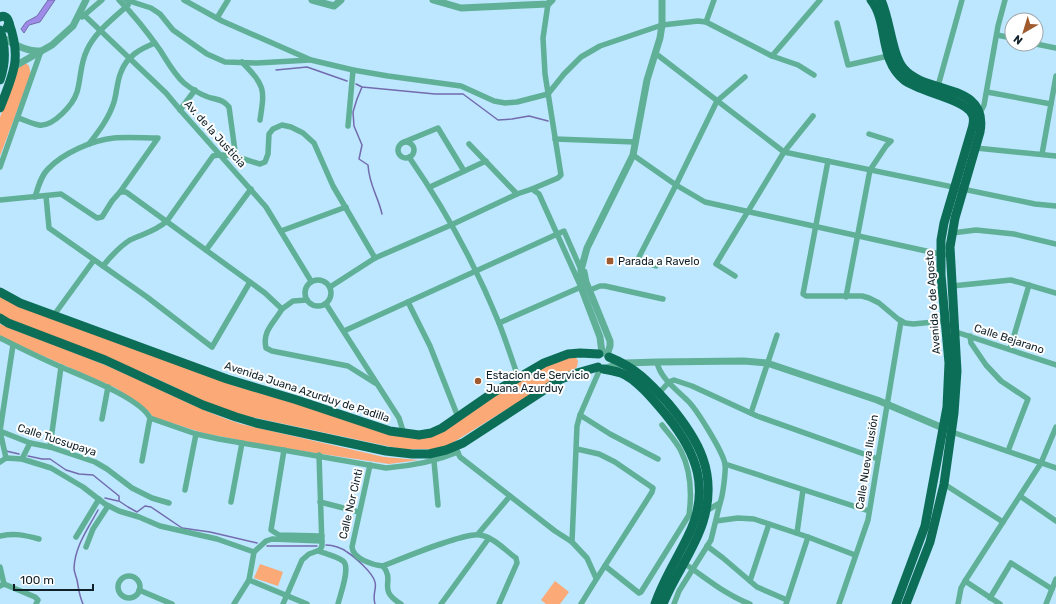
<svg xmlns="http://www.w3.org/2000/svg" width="1056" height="604" viewBox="0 0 1056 604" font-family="Rubik,sans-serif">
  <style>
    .green { fill: #faa977 }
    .water { fill: #9e8be7; stroke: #736bae }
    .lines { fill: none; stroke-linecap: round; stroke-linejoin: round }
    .stream { stroke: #736bae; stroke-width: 1.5 }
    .minor { stroke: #60b098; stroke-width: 5.5 }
    .tertiary { stroke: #60b098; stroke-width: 7 }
    .trunk { stroke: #0d6e58; stroke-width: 9 }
    .poi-dot { fill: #9f5b2d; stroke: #fff; stroke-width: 1.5 }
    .labels { text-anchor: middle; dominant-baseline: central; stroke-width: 4; stroke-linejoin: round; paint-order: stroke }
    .street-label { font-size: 11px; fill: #0f2028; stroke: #fff }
    .poi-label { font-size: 11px; fill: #0f2028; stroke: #fff; text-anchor: start }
  </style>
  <rect width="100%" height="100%" fill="#bce7ff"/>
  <g class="green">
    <path d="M22 63 27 64 29 66 31 74 0 156V117L19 66Z"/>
    <path d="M0 296 235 386 418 438 497 394 548 365 575 356 578 361 577 367 572 371 538 390 449 445 434 449H401L242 415 206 402 151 376 6 318 0 314Z"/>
    <path d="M0 324 7 327C45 342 83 355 121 372 161 389 200 411 241 424L384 457 419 460 389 464 276 447 203 433 153 417 150 413 141 406 116 388 0 337Z"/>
    <path d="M260 564 283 572 278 586 254 578Z"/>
    <path d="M555 581 569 592 560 604H546L541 600Z"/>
  </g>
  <path class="water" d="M48 0H55L40 22 29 25 24 33 21 29 26 22 37 16Z"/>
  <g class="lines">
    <g class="stream">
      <path d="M276 70 307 67 347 81"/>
      <path d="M356 84 362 87 435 94H463L498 120 512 119 529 116 548 121"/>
      <path d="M362 87 357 99 353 112 354 126 362 145 359 159 368 165C369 185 378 196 382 214"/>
      <path d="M6 451 19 454"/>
      <path d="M28 456 42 459H50L66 470 79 474 93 475 119 496V501L128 507 137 512 145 506 151 507 182 528 210 532 257 543"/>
      <path d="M105 498 118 501"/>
      <path d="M326 545C333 545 342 548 347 552 355 557 373 573 375 582 377 589 372 594 375 604"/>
      <path d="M267 546H317"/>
      <path d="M83 604C79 595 79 590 77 580 76 576 74 572 74 568 75 546 88 529 98 510"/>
    </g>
    <g class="minor">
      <path d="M119 0C134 15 148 33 160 50 167 61 174 74 184 83 190 88 200 94 208 97 217 100 223 99 229 107L236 158"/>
      <path d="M126 0 151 8 160 14 173 30 207 54 225 62 257 63 310 60"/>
      <path d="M184 0 222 21 311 60 353 70 388 76 461 86 494 101 505 103 517 102 548 94 564 74 581 57 600 46 662 25 698 21 706 22 772 56 798 65 814 75"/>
      <path d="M84 15 166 93 181 111 266 207 311 281"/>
      <path d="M82 17 102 0"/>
      <path d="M217 18 228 0"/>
      <path d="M706 22 714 0"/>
      <path d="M837 23 848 65 888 56"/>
      <path d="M997 35 1012 38"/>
      <path d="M1036 44 1056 48"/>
      <path d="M655 53 784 152 1035 204 1056 206"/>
      <path d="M772 56 820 0"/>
      <path d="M242 62C265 86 265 88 260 120"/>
      <path d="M938 86 962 0"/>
      <path d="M987 92 1051 104 1056 76"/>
      <path d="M180 110 195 90"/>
      <path d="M980 113 984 105 998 26 1005 0"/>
      <path d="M18 118C25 120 32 124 39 125 53 127 73 105 77 92 81 79 80 64 87 50 95 32 114 18 128 5"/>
      <path d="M348 126 353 70"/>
      <path d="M555 139 635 142"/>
      <path d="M404 142 438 128 464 171"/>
      <circle cx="406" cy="150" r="8"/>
      <path d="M89 144C99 131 109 118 114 102 117 92 117 81 121 72 127 56 140 49 155 43"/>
      <path d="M469 144 517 194"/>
      <path d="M976 148 1056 156"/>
      <path d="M1042 154 1051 104"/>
      <path d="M633 155 676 185 705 202 944 255"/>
      <path d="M409 157C445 209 475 264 499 323 506 341 512 359 518 377"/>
      <path d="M828 161 803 294 806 296H862L869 298 879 303 898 319 905 323 913 324 945 321"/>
      <path d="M0 167 41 51"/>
      <path d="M430 187 486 161"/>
      <path d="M532 189 558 178 561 175 545 74 543 38 548 4"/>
      <path d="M46 196 49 228 147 297 212 347 250 282"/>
      <path d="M35 197C38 187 41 176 48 169 63 153 93 140 114 138 128 137 144 138 158 138L120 192"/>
      <path d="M0 200 61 194 97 218 102 217 112 201 120 192H126L265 293 282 309 293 301 307 300"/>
      <path d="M281 231 346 207"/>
      <path d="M952 233 976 230 1014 234 1056 244"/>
      <path d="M206 250 251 189"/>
      <path d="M103 266C111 256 119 247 130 240 143 234 156 231 167 221L213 156C228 152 246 160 260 164L265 162 268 154 269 134 273 129 282 125 291 127 303 133 314 143 333 186 375 258"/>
      <path d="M656 266 640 261 639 257 676 185 717 101 745 77"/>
      <path d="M735 276 716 264 784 152 813 116"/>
      <circle cx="318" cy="293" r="13"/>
      <path d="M952 286 1011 280 1056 293"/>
      <path d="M330 287 375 258 451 225 517 194 532 189 539 194 581 287 499 323"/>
      <path d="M590 290 600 286H605L663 299"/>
      <path d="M846 297 870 170 886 146 891 141 869 134"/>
      <path d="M408 302 430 346 458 417"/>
      <path d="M326 304 399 418 404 434"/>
      <path d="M282 309C274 323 262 331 266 348L272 351 348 366 375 383"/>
      <path d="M54 315 94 260"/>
      <path d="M344 331 564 231 582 272"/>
      <path d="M956 332 1056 365"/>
      <path d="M970 336 971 343 986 365 1001 381 1028 399 1008 451"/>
      <path d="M0 338C20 348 40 358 61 367 82 376 140 398 150 418L196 434 219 439 386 468C412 466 434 462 458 452"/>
      <path d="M1010 349 1029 285"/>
      <path d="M657 362C660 378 676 389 687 400 696 408 723 452 725 464 726 471 723 493 721 500L720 503 706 511"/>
      <path d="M659 393 669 382 674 380 692 386 757 416 878 459"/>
      <path d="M751 413 777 335"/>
      <path d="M580 415 610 434 658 459"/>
      <path d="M102 419 108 387"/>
      <path d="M0 431 30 443 50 447 95 462 107 469 132 488 152 498 169 503"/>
      <path d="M949 431 1056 468"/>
      <path d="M30 443 22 459 51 468 83 487 105 504 119 511 139 517 160 526 217 539 254 552 249 580 234 604"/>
      <path d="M50 447 61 367"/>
      <path d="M577 449 599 454 615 462 653 488 652 492C629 529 604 566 581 604"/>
      <path d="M284 450 271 530 279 535 322 536"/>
      <path d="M457 451 460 457 555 531 572 542 587 558 596 578"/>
      <path d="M6 458 0 431 13 345"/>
      <path d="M142 461 150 418"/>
      <path d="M434 461 438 505"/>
      <path d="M0 462 6 458 22 459"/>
      <path d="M725 464 869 511"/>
      <path d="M370 465 352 547C353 559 373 565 383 566 401 559 465 532 480 535 493 537 505 550 516 558L517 563 499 604"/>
      <path d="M944 484 1003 522"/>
      <path d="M185 490 196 434"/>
      <path d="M1020 496 1056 521"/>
      <path d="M231 502 242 443"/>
      <path d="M320 502 359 512"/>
      <path d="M716 521 738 518 754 519 808 537 855 555"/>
      <path d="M797 533 803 490"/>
      <path d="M478 534 510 496"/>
      <path d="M0 536C16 533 24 535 39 539"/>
      <path d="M76 537 99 499"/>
      <path d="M572 542 577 426 580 415 600 369"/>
      <path d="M707 546 723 558 757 587 787 600"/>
      <path d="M86 547 93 529 108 506"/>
      <path d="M318 551C326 554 336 556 343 561 351 567 340 595 338 604"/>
      <path d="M254 552 266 541 272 539 322 541"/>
      <path d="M682 562C704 576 725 595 750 604"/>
      <path d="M383 566C396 582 376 589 401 604"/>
      <path d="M605 566 639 593 641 592 689 515C692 493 691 471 681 451 676 441 668 433 662 425"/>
      <path d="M0 567 4 584"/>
      <circle cx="129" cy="587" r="11"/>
      <path d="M249 580 307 604"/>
      <path d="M750 581 769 524"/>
      <path d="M965 581 1000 604"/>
      <path d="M0 586 4 584 35 597 38 600 36 604"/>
      <path d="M139 590 172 604"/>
      <path d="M990 598 1011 563 1052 589"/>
      <path d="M283 604 302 560 309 554 320 550 322 546 319 455"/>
      <path d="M441 604 489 538"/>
      <path d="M674 604 679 591 711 540 720 503"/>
      <path d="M786 604 808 537"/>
      <path d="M839 604 868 520 901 321"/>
      <path d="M958 604 961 588 965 581 1041 463 1056 427"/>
      <path d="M1046 604 1056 579"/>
    </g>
    <g class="tertiary">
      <path d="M312 0 334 6 341 0"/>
      <path d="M433 0 461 8 548 4 552 0"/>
      <path d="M3 38C14 44 27 52 40 51"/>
      <path d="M15 66 52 45 73 26 86 0"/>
      <path d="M584 272 586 282 610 341V346L607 355"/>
      <path d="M602 353 600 337 581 287V270L587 248 633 155 647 80 660 38 662 25V0"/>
      <path d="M606 368 625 363 657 362 744 361 767 363 877 400 943 428"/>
    </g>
    <g class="trunk">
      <path d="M871 0C889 23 878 59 904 80 919 92 965 99 972 114 975 119 973 126 971 132L944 223 941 240V275L949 363 947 407 925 526 896 604"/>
      <path d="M881 0C890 19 892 56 904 69 926 95 989 82 980 132L955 218 950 247 957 371 954 413 944 484 930 542 906 604"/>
      <path d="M0 17C5 15 8 18 9 23L7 28"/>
      <path d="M0 30C6 47 6 63 0 80"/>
      <path d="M0 108C13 74 22 59 9 23"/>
      <path d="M0 292 20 303 227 379 297 400 390 431 419 435 431 433 442 428 494 392 544 363 568 354 580 353 599 354"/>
      <path d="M0 318 8 323 105 360 203 405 236 417 256 423 386 451 412 454H429L446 450 463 443 561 379 577 373 598 367"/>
      <path d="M609 357C636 368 649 382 668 403 699 440 718 473 703 522 694 551 674 576 663 604"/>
      <path d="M603 369C609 370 615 371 621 373 637 379 656 403 667 416 697 453 711 490 688 536 677 559 663 580 655 604"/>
    </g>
  </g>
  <g class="poi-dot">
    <rect x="606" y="257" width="8" height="8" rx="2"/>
    <circle cx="478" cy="381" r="4"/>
  </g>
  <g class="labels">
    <g class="street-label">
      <text transform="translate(215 134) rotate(48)">Av. de la Justicia</text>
      <text transform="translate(933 302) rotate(-94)">Avenida 6 de Agosto</text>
      <text transform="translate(1009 339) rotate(18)">Calle Bejarano</text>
      <text transform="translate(307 392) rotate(18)">Avenida Juana Azurduy de Padilla</text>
      <text transform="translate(57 440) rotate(18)">Calle Tucsupaya</text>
      <text transform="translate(867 462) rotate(-81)">Calle Nueva Ilusión</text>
      <text transform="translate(351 504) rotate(-77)">Calle Nor Cinti</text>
    </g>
    <g class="poi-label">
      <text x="618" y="261">Parada a Ravelo</text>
      <text x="486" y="375">Estacion de Servicio<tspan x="486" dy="13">Juana Azurduy</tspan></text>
    </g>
  </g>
  <g transform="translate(1024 32) rotate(218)"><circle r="19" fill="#ffffff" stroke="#9fa6a9"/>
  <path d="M0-3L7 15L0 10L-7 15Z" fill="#9f5b2d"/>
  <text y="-6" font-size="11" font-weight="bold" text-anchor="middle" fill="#0f2028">N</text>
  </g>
  <path d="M14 584v6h79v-6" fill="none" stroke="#0f2028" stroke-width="2"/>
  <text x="20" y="584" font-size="12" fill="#0f2028" stroke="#ffffff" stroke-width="3" paint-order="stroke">100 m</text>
</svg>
